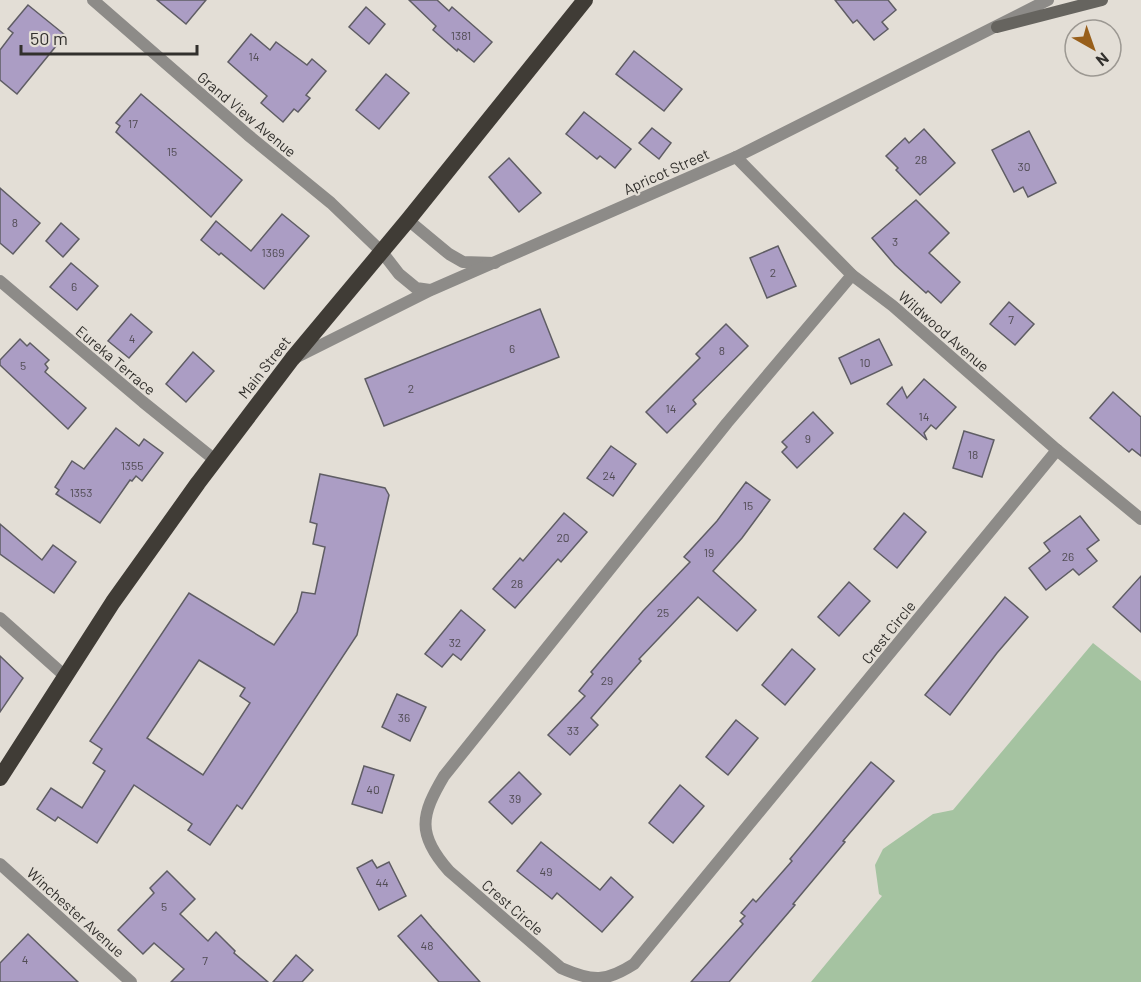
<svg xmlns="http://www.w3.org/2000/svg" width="1141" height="982" viewBox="0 0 1141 982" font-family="Barlow,sans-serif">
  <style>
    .green { fill: #a5c3a1 }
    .building { fill: #ab9dc4; stroke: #5f5d64; stroke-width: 1.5; fill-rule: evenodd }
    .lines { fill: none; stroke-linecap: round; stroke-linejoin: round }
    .minor { stroke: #8d8b88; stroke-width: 12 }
    .tertiary { stroke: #8d8b88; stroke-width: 12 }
    .secondary { stroke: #66645f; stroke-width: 12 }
    .trunk { stroke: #403c36; stroke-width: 16 }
    .labels { text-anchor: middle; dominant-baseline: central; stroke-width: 4.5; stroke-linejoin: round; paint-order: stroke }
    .number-label { font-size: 12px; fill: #504b53 }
    .street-label { font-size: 15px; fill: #32302d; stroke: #e3ded6 }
  </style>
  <rect width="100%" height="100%" fill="#e3ded6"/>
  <path class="green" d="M1093 643 1141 681V982H811L882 896 879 894 875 865 883 849 933 814 953 810Z"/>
  <g class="building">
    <path d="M157 0H206L186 24Z"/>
    <path d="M409 0H437L449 11 452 7 492 42 474 62 458 49 457 51 433 30 436 26Z"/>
    <path d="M835 0H888L896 10 882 22 888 29 874 40 857 20 853 23Z"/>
    <path d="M28 5 65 35 17 94 0 80V50L13 33 8 29Z"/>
    <path d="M366 7 385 24 369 44 349 27Z"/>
    <path d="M251 34 270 50 276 42 307 65 312 59 326 71 306 95 310 98 298 112 294 109 283 122 261 103 267 96 228 62Z"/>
    <path d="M634 51 682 89 664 111 616 74Z"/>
    <path d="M386 74 409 93 379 129 356 110Z"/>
    <path d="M141 94 242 180 211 217 116 132 120 126 116 123Z"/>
    <path d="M584 112 631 149 615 168 600 156 597 159 566 134Z"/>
    <path d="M652 128 671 143 659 159 639 143Z"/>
    <path d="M924 129 955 163 920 195 896 170 898 168 886 156 905 138 909 143Z"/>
    <path d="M1029 131 1056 183 1028 197 1023 187 1014 192 992 150Z"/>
    <path d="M509 158 541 193 519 212 489 177Z"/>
    <path d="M0 188 40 223 13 254 0 243Z"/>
    <path d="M916 200 949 233 929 253 960 282 941 303 928 291 926 293 895 265 872 238Z"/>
    <path d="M282 214 309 236 264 289 221 253 219 255 201 240 216 221 251 251Z"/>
    <path d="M61 223 79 239 63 257 46 241Z"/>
    <path d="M778 246 796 286 767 298 750 258Z"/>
    <path d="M71 263 98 286 77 310 50 287Z"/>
    <path d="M1009 302 1034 324 1015 345 990 324Z"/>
    <path d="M540 309 559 357 384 426 365 379Z"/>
    <path d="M131 314 152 332 129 358 108 341Z"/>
    <path d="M726 324 748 346 693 400 696 404 667 433 646 412 700 358 696 354Z"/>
    <path d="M20 339 27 346 30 343 49 360 45 364 48 368 45 372 86 408 68 429 0 365V360Z"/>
    <path d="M879 339 892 365 851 384 839 358Z"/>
    <path d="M193 352 214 371 186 402 166 384Z"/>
    <path d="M924 379 956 407 936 429 931 425 924 433 927 440 887 404 902 387 907 398Z"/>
    <path d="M1113 392 1141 417V456L1132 449 1129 452 1090 418Z"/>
    <path d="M813 412 833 433 797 468 782 452 787 447 782 442Z"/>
    <path d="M116 428 139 446 144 439 163 453 142 481 136 476 132 481 130 480 100 523 56 494 59 490 55 487 72 461 84 469Z"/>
    <path d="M964 431 994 440 982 477 953 468Z"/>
    <path d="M611 446 636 464 613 496 587 478Z"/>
    <path d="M320 474 385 488 389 495 357 635 242 809 237 805 210 845 188 830 192 824 134 785 97 843 58 817 55 821 37 809 51 788 82 808 105 771 93 763 102 749 90 741 189 593 274 645 297 612 302 592 315 594 325 547 313 544 317 524 310 522ZM199 660 245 688 240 696 250 703 203 775 147 738Z"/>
    <path d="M746 482 770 500 742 538 713 571 756 610 737 631 698 597 639 659 641 661 591 718 598 725 570 755 548 735 585 696 579 691 593 674 591 672 643 611 690 562 684 557 717 521Z"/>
    <path d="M564 513 587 532 561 562 558 559 515 608 493 589 520 558 523 561Z"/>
    <path d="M904 513 926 532 897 568 874 549Z"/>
    <path d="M1080 516 1099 540 1087 549 1097 561 1079 575 1073 569 1046 590 1029 568 1050 551 1044 543Z"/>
    <path d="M0 524 42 560 53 545 76 562 54 593 0 554Z"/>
    <path d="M1141 576V632L1113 607Z"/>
    <path d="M849 582 870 601 839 636 818 617Z"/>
    <path d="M1005 597 1028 617 997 653 950 715 925 695Z"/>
    <path d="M461 610 485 630 461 660 453 654 442 667 425 654Z"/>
    <path d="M792 649 815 669 785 705 762 685Z"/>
    <path d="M0 656 23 678 0 712Z"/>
    <path d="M397 694 426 707 410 741 382 727Z"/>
    <path d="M736 720 758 738 728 775 706 757Z"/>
    <path d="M871 762 894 781 843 841 845 842 793 904 795 905 729 982H691L743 924 740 921 745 916 741 913 753 899 756 902 792 861 790 859Z"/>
    <path d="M364 766 394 775 382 813 352 804Z"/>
    <path d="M519 772 541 794 512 824 489 802Z"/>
    <path d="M680 785 704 806 673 843 649 823Z"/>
    <path d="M541 842 600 890 611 877 633 897 602 932 557 893 552 899 517 871Z"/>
    <path d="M372 860 377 868 389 862 406 896 379 910 357 868Z"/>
    <path d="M167 871 195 899 180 914 208 941 216 932 235 951 234 953 268 982H171L184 969 154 943 143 954 118 930 154 893 150 888Z"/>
    <path d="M421 915 432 928 480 982H439L398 936Z"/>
    <path d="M28 934 78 982H0V963Z"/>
    <path d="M296 955 313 970 302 982H273Z"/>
  </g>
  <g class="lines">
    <g class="minor">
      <path d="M93 0 248 135 331 203 382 252"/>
      <path d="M736 157 852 275 893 306 1057 450 1141 519"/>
      <path d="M408 220 449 254 463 262 495 263"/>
      <path d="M852 275 727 423 444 776C421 815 416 834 449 871L561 968C593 982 606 982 634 964L1057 450"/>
      <path d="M0 281 143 402 215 460"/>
      <path d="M0 618 65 676"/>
      <path d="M0 864 131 982"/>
    </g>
    <g class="tertiary">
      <path d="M382 252 399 274 416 288 430 290"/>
      <path d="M295 358 431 290 736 157 1048 0"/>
    </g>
    <path class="secondary" d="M997 27 1102 0"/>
    <path class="trunk" d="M0 778 113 602 198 483 292 359 408 220 585 0"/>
  </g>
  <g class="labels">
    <g class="number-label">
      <text x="461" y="35">1381</text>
      <text x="254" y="56">14</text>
      <text x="133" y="123">17</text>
      <text x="172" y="151">15</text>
      <text x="921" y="159">28</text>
      <text x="1024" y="166">30</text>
      <text x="15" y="222">8</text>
      <text x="895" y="241">3</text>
      <text x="273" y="252">1369</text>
      <text x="773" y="272">2</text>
      <text x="74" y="286">6</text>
      <text x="1011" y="319">7</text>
      <text x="132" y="338">4</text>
      <text x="512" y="348">6</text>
      <text x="722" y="350">8</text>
      <text x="865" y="362">10</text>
      <text x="23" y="365">5</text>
      <text x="411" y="388">2</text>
      <text x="671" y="408">14</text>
      <text x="924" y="416">14</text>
      <text x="808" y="438">9</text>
      <text x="973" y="454">18</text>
      <text x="132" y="465">1355</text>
      <text x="609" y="475">24</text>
      <text x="81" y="492">1353</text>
      <text x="748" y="505">15</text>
      <text x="563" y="537">20</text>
      <text x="709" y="552">19</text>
      <text x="1068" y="556">26</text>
      <text x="517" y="583">28</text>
      <text x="663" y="612">25</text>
      <text x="455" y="642">32</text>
      <text x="607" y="680">29</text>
      <text x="404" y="717">36</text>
      <text x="573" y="730">33</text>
      <text x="373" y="789">40</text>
      <text x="515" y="798">39</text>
      <text x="546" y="871">49</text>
      <text x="382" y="882">44</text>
      <text x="164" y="906">5</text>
      <text x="427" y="945">48</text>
      <text x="25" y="959">4</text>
      <text x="205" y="960">7</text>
    </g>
    <g class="street-label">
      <text transform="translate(247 114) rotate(40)">Grand View Avenue</text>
      <text transform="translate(666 171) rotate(-24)">Apricot Street</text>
      <text transform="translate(944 331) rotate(41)">Wildwood Avenue</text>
      <text transform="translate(116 360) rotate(40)">Eureka Terrace</text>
      <text transform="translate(264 367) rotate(-52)">Main Street</text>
      <text transform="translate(888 632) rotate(-51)">Crest Circle</text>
      <text transform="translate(513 907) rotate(41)">Crest Circle</text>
      <text transform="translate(76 912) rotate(42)">Winchester Avenue</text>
    </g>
  </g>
  <g transform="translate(1093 48) rotate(140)"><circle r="28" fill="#e3ded6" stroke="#9c9892" stroke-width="1.5"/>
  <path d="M0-4.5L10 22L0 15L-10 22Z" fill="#985f1b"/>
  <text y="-9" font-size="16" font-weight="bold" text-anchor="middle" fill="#32302d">N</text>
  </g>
  <path d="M21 45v9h176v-9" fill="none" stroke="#32302d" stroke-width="3"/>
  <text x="30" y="45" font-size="18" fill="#32302d" stroke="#e3ded6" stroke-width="4.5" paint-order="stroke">50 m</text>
</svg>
